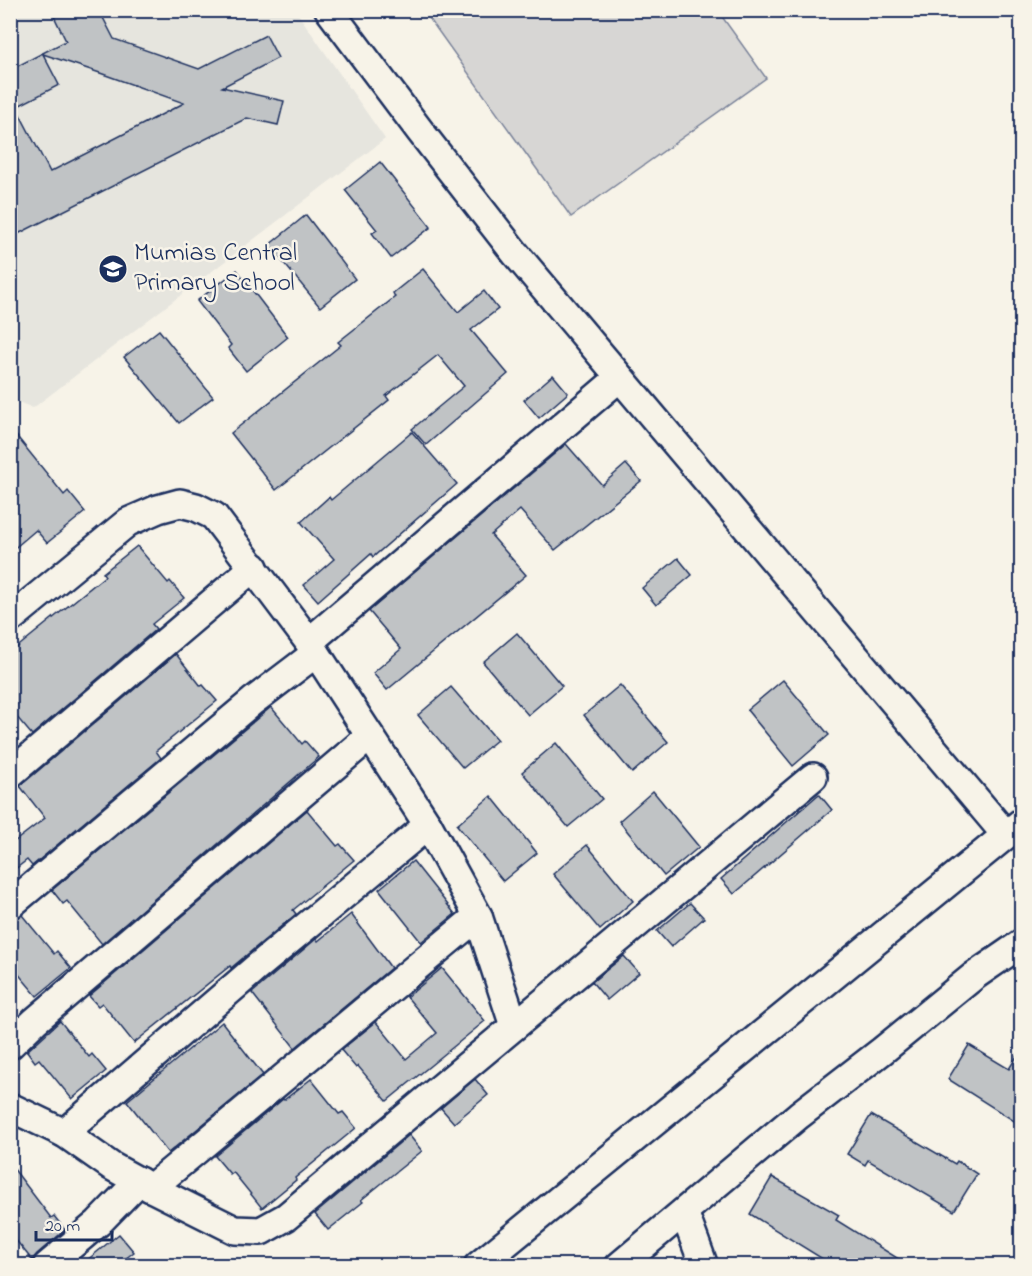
<svg xmlns="http://www.w3.org/2000/svg" width="1032" height="1276" viewBox="0 0 1032 1276" font-family="'Indie Flower',sans-serif">
  <style>
    .built { fill: #e6e5de }
    .green { fill: #d7d6d4; stroke: #798299; stroke-width: 1.5 }
    .building { fill: #c0c3c5; stroke: #1b2f5e; stroke-width: 1.5; fill-rule: evenodd }
    .lines { fill: none; stroke-linecap: round; stroke-linejoin: round }
    .street-casing { stroke: #1b2f5e; stroke-width: 32 }
    .street { stroke: #f7f3e8; stroke-width: 27 }
    .labels { text-anchor: middle; dominant-baseline: central; stroke-width: 5; stroke-linejoin: round; paint-order: stroke }
    .poi-label { font-size: 26px; fill: #1b2f5e; stroke: #f7f3e8; text-anchor: start }
  </style>
  <rect width="100%" height="100%" fill="#f7f3e8"/>
  <filter id="ink" filterUnits="userSpaceOnUse"><feTurbulence type="fractalNoise" baseFrequency=".0167" numOctaves="2"/><feDisplacementMap in="SourceGraphic" scale="12" xChannelSelector="R" yChannelSelector="G"/><feConvolveMatrix kernelMatrix="1 2 1 2 8 2 1 2 1" color-interpolation-filters="sRGB"/></filter>
  <g filter="url(#ink)">
    <path class="built" d="M10 11H296L385 139 33 408 11 399Z"/>
    <path class="green" d="M424 11H718L766 78 571 217Z"/>
    <g class="building">
      <path d="M51 10H99L114 39 199 69 266 35 278 58 222 87 284 101 278 125 247 118 10 238V70L66 41ZM43 54 100 73 184 103 50 172 16 107 59 85Z"/>
      <path d="M380 162 431 227 391 258 372 233 377 230 345 190Z"/>
      <path d="M306 215 355 279 320 307 269 245Z"/>
      <path d="M423 269 458 312 484 291 498 309 471 330 508 374 426 445 412 429 464 386 438 355 386 396 389 400 276 490 231 433 341 345 338 342 395 297 393 293Z"/>
      <path d="M237 270 288 337 246 371 228 348 231 345 197 301Z"/>
      <path d="M159 330 213 397 179 423 124 357Z"/>
      <path d="M553 375 568 393 539 418 524 400Z"/>
      <path d="M10 428 64 495 68 491 85 512 47 543 36 530 10 552Z"/>
      <path d="M412 432 457 484 373 557 371 554 318 601 304 585 334 559 301 522 329 497 331 500Z"/>
      <path d="M566 444 602 485 626 464 641 481 555 550 520 510 491 535 526 575 387 690 373 673 401 649 369 611Z"/>
      <path d="M137 546 168 583 170 581 184 598 152 624 156 629 32 735 10 709V653L105 576 103 573Z"/>
      <path d="M678 558 692 575 656 605 642 588Z"/>
      <path d="M517 633 562 686 528 715 483 662Z"/>
      <path d="M176 654 201 686 203 685 217 701 156 751 161 758 32 866 27 860 10 873V845L45 818 20 786Z"/>
      <path d="M783 680 829 735 793 766 747 710Z"/>
      <path d="M620 685 668 742 632 773 584 715Z"/>
      <path d="M451 687 497 740 463 768 418 715Z"/>
      <path d="M271 707 302 744 305 741 319 757 102 944 67 901 63 904 52 890Z"/>
      <path d="M556 743 602 799 568 827 522 772Z"/>
      <path d="M653 791 699 847 664 876 619 821Z"/>
      <path d="M819 794 832 810 734 894 721 879Z"/>
      <path d="M491 796 537 853 503 881 457 825Z"/>
      <path d="M307 810 337 846 340 844 354 860 293 910 296 914 231 968 230 966 134 1043 102 1003 98 1006 89 996Z"/>
      <path d="M587 845 633 901 600 930 553 874Z"/>
      <path d="M413 861 455 914 421 942 379 889Z"/>
      <path d="M690 903 704 918 671 947 657 931Z"/>
      <path d="M351 914 391 968 295 1048 252 993 316 939 318 941Z"/>
      <path d="M22 915 54 954 57 951 71 968 37 996 10 964V924Z"/>
      <path d="M624 956 639 973 607 1000 592 982Z"/>
      <path d="M442 968 485 1021 387 1101 358 1066 356 1068 341 1050 376 1022 406 1059 437 1033 407 997Z"/>
      <path d="M60 1021 89 1057 92 1054 106 1071 72 1099 39 1059 35 1062 27 1051Z"/>
      <path d="M222 1022 263 1075 168 1153 127 1101Z"/>
      <path d="M969 1045 1009 1069 1022 1048V1126L948 1079Z"/>
      <path d="M311 1079 339 1114 343 1112 356 1128 295 1178 296 1180 262 1208 233 1172 230 1174 215 1156 283 1099 284 1100Z"/>
      <path d="M475 1079 488 1095 454 1123 441 1108Z"/>
      <path d="M871 1115 955 1164 957 1161 977 1174 954 1211 868 1160 865 1165 847 1154Z"/>
      <path d="M409 1135 422 1151 361 1200 363 1202 328 1230 315 1214Z"/>
      <path d="M10 1164 51 1218 54 1216 65 1230 37 1254 32 1260 10 1233Z"/>
      <path d="M772 1177 839 1215 836 1220 910 1266H834L750 1214Z"/>
      <path d="M119 1234 134 1252 116 1266H80Z"/>
    </g>
    <g class="lines">
      <g class="street-casing">
        <g id="street">
          <path d="M329 10 420 131 515 253 1006 835"/>
          <path d="M10 619 128 522 158 509 180 503 196 507 214 516 309 642 428 825 478 916 514 1026"/>
          <path d="M309 642 619 378"/>
          <path d="M10 774 254 567"/>
          <path d="M10 905 253 701 316 653"/>
          <path d="M10 1045 35 1021 370 736"/>
          <path d="M10 1107 64 1133 111 1166 151 1188 235 1230 261 1231 286 1217 813 777"/>
          <path d="M64 1133 256 968 428 825"/>
          <path d="M151 1188 478 916"/>
          <path d="M684 1212 704 1266"/>
          <path d="M47 1266 98 1223 139 1181"/>
          <path d="M478 1266 1022 822"/>
          <path d="M619 1266 799 1115 882 1051 974 976 1022 943"/>
        </g>
      </g>
      <use href="#street" class="street"/>
    </g>
  </g>
  <defs>
    <g id="school-disc" transform="scale(1.5)"><circle r="9.5" fill="#1b2f5e" stroke="#f7f3e8"/><path d="M0-5L7-2L0 1L-7-2ZM-4 1L0 2.5L4 1V4Q0 6-4 4Z" fill="#fff"/></g>
  </defs>
  <g fill-rule="evenodd">
    <use href="#school-disc" x="113" y="269"/>
  </g>
  <g class="labels">
    <g class="poi-label">
      <text x="134" y="254">Mumias Central<tspan x="134" dy="30">Primary School</tspan></text>
    </g>
  </g>
  <rect width="1032" height="1276" fill="none" stroke="#f7f3e8" stroke-width="36"/>
  <rect x="18" y="18" width="996" height="1240" fill="none" stroke="#1b2f5e" stroke-width="2" filter="url(#ink)"/>
  <path d="M36 1231v9h76v-9" fill="none" stroke="#1b2f5e" stroke-width="3"/>
  <text x="45" y="1231" font-size="18" fill="#1b2f5e" stroke="#f7f3e8" stroke-width="4.5" paint-order="stroke">20 m</text>
</svg>
